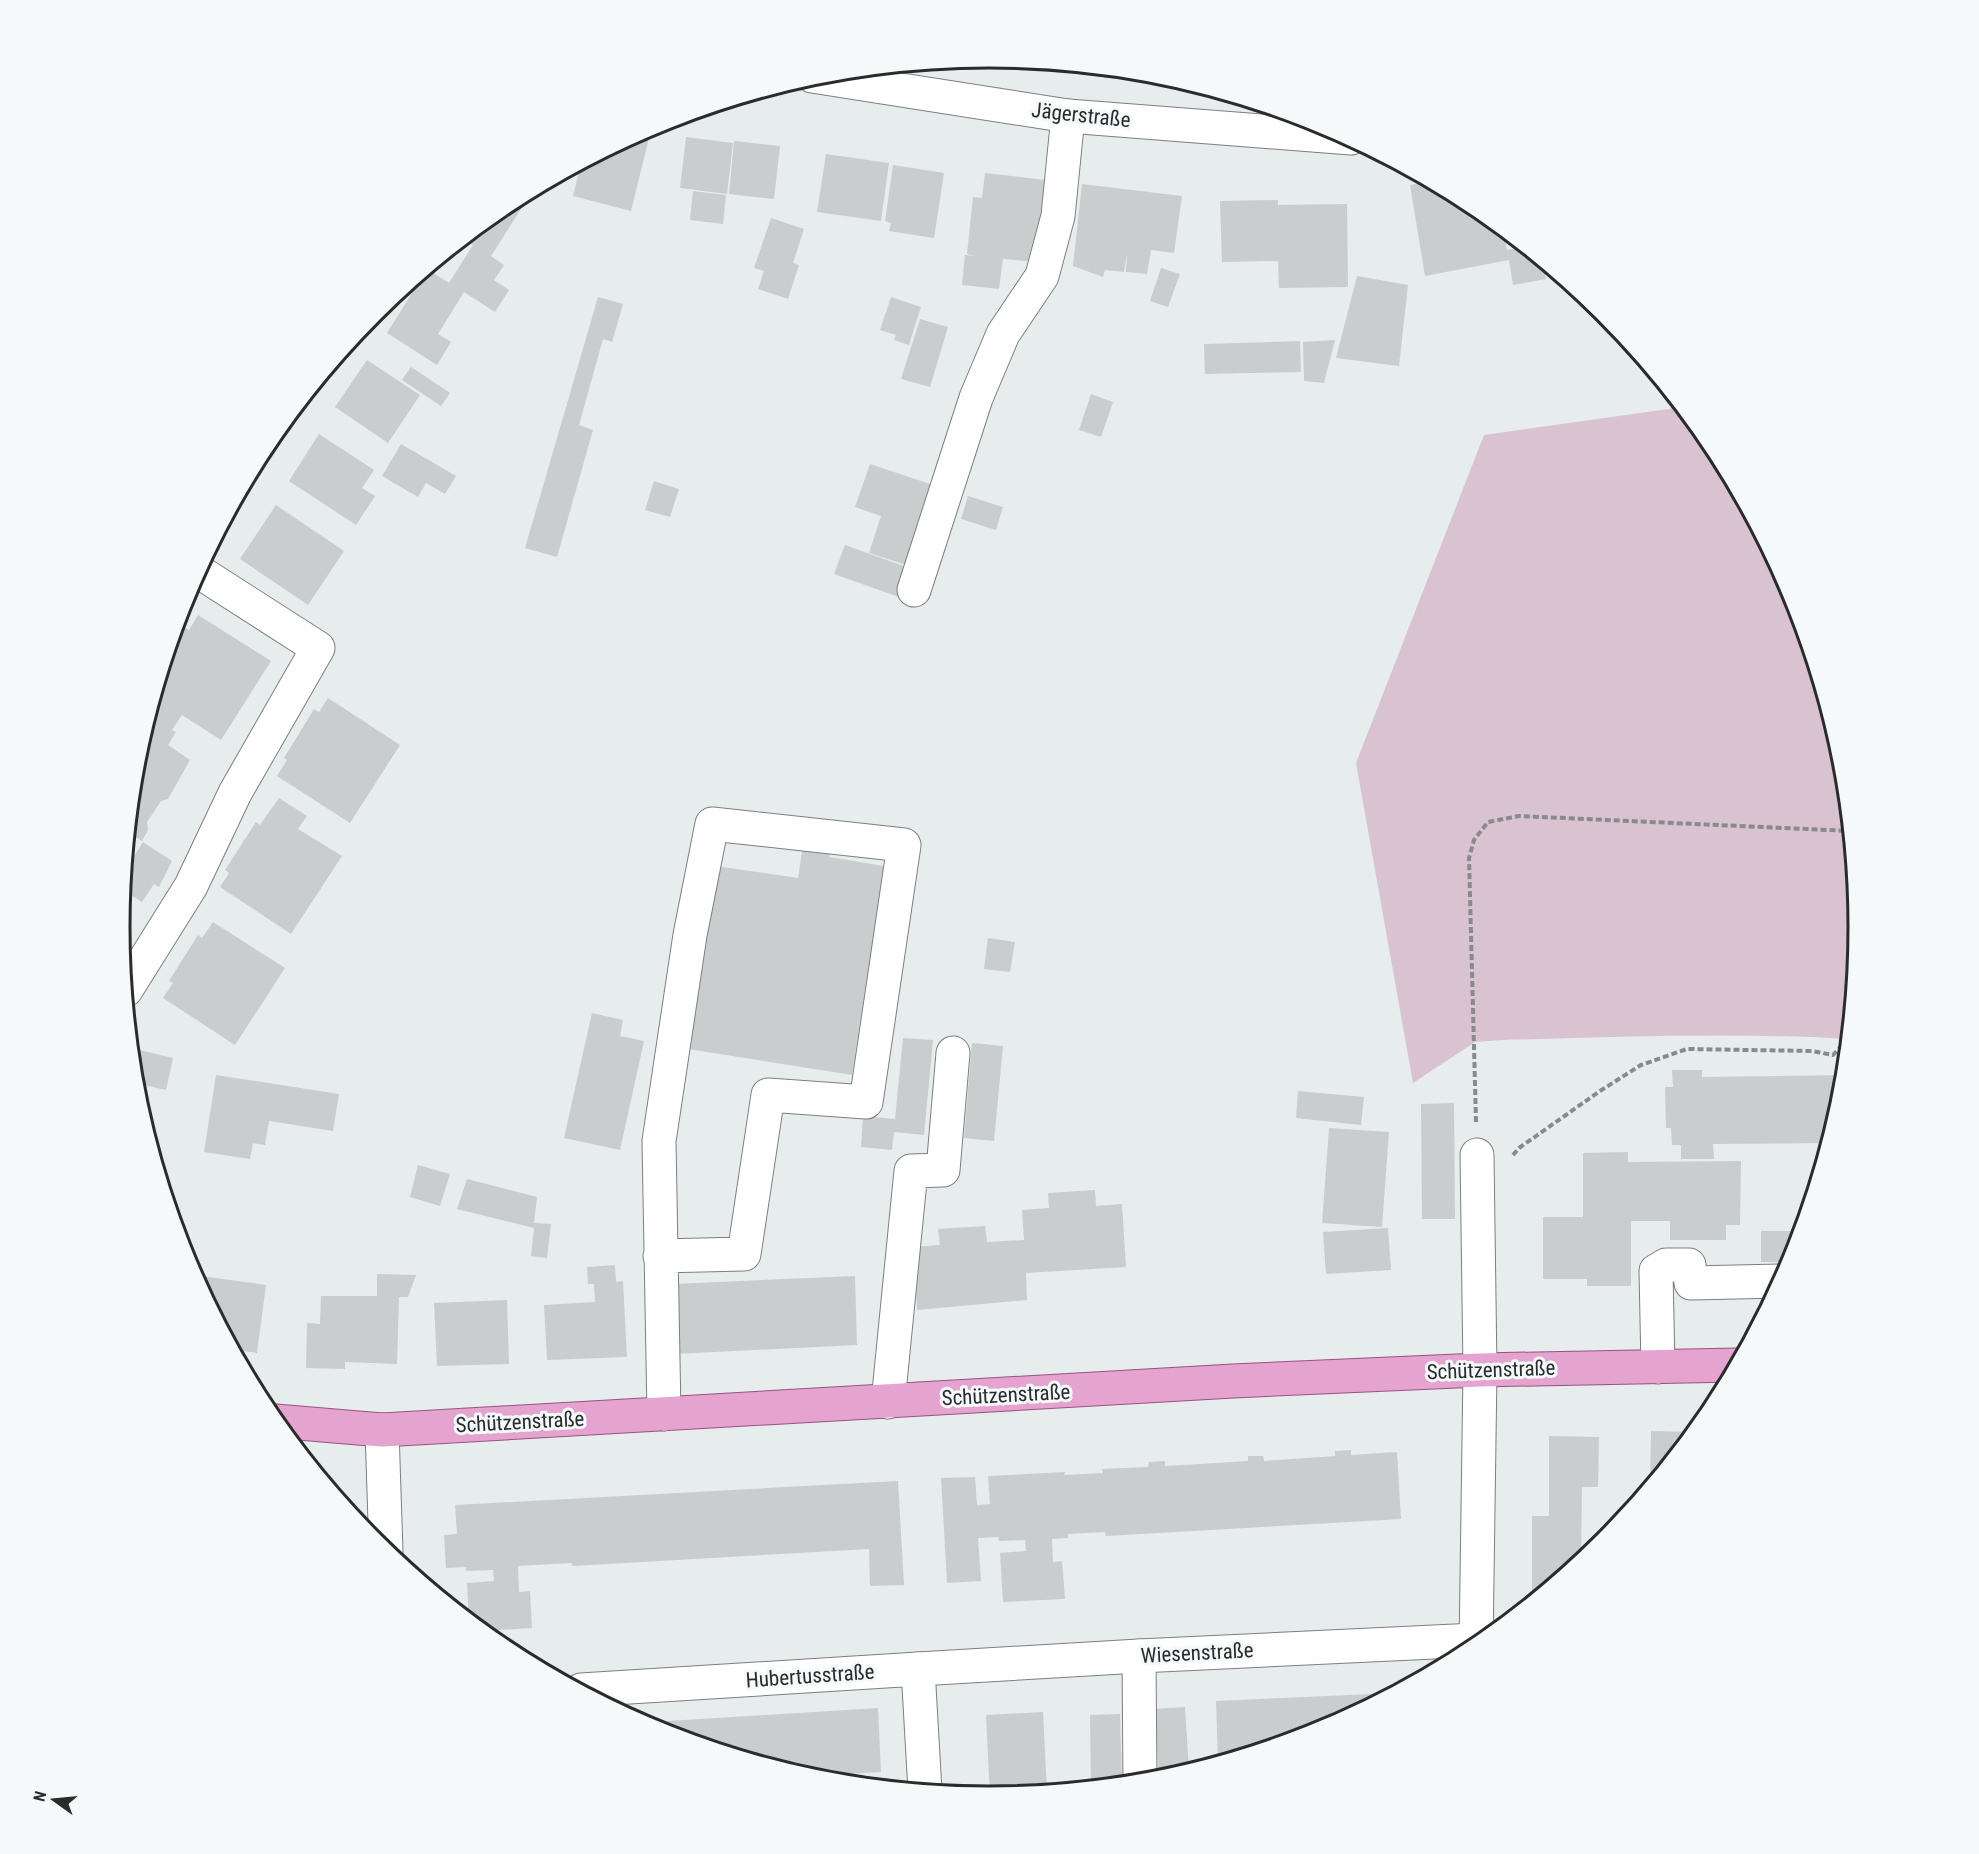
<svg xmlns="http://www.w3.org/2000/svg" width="1979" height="1854" viewBox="0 0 1979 1854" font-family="'Roboto Condensed',sans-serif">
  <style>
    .green { fill: #d9c3d0 }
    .building { fill: #c9cdce }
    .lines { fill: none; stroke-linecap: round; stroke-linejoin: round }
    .minor-casing { stroke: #7b7f7f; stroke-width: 35 }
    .major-casing { stroke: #985282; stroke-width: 35 }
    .path { stroke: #878b8b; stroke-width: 4; stroke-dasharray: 6 3; stroke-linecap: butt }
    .minor { stroke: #fff; stroke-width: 33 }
    .major { stroke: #e5a4d0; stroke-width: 33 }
    .labels { text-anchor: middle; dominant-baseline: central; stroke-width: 6; stroke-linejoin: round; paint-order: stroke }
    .street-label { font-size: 21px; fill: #2a2c2c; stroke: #f5f9f9 }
    .rim { fill: none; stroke: #2a2c2c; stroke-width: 3 }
  </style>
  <rect width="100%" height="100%" fill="#e7ecec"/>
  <g class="green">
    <path d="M990 57 1160 74 1208 88 1136 82 978 58Z"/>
    <path d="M1683 407 1713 444 1793 594 1843 758 1859 927 1848 1039C1733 1032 1617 1037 1502 1040L1475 1042 1413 1083 1356 763 1484 435Z"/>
  </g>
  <g class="building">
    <path d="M652 126 631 211 573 196 581 164Z"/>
    <path d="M686 137 733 143 727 194 680 188Z"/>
    <path d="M734 141 780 146 774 199 729 194Z"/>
    <path d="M826 154 889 163 881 221 817 212Z"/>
    <path d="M893 165 944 173 934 238 889 231 891 223 885 221Z"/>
    <path d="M985 173 1045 180 1036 262 1003 259 999 289 962 285 965 255 975 256 967 254 973 197 982 198Z"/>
    <path d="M1431 181 1473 204 1503 228 1507 250 1523 247V245L1542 261 1546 279 1513 285 1509 260 1425 276 1410 185Z"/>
    <path d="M1082 184 1182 196 1174 253 1151 250 1147 274 1126 272 1127 253 1124 272 1105 270 1103 277 1073 266Z"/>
    <path d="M693 191 726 195 723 224 690 220Z"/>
    <path d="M519 197 526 201 491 256 504 265 494 280 509 290 495 312 464 292 438 334 451 342 437 365 387 333 427 269 449 283 473 245 464 239 506 203Z"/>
    <path d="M1278 200V205L1347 204 1348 287 1279 288 1278 261 1222 262 1220 201Z"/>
    <path d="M771 218 804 229 793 263 799 265 788 299 758 289 764 271 754 268Z"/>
    <path d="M1161 268 1180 274 1168 307 1150 301Z"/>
    <path d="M1357 276 1408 285 1399 366 1336 358Z"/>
    <path d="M598 297 623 304 612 342 603 339 579 425 593 430 557 557 525 548Z"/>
    <path d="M891 297 921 307 909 345 894 340 896 335 880 330Z"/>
    <path d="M920 319 948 327 930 387 901 379Z"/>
    <path d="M1335 340 1324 383 1304 381 1303 342Z"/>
    <path d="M1300 341 1301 372 1205 374 1204 344Z"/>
    <path d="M367 360 420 395 388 443 335 407Z"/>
    <path d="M411 367 450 393 441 406 402 380Z"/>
    <path d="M1091 394 1113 402 1101 437 1079 430Z"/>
    <path d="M319 434 374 470 362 488 375 496 356 525 289 481Z"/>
    <path d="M401 444 456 476 445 494 426 483 418 497 382 476Z"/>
    <path d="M870 464 936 486 909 566 869 553 881 516 855 507Z"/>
    <path d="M654 481 679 489 670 517 645 510Z"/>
    <path d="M968 496 1003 507 996 530 961 519Z"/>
    <path d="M276 505 344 551 308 605 240 559Z"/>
    <path d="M845 545 909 568 899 597 834 574Z"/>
    <path d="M198 615 271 661 221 740 182 715 172 730 176 732 168 745 190 760 168 799 161 801 147 822 148 830 142 841 129 833 136 757 168 651 184 627 189 630Z"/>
    <path d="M328 698 400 745 350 823 277 776 287 760 284 758 314 709 319 712Z"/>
    <path d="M279 798 307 816 298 829 342 856 291 934 220 887 229 873 225 870 256 822 260 825Z"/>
    <path d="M143 842 172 861 159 887 154 884 142 902 123 890 126 865 128 866Z"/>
    <path d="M803 845 831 849 829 857 884 866 852 1075 688 1049 716 866 798 878Z"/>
    <path d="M213 922 285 968 235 1045 163 998 173 983 169 981 198 935 202 938Z"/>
    <path d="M988 938 1015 942 1010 972 984 969Z"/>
    <path d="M592 1013 623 1020 620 1036 644 1041 620 1150 564 1138Z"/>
    <path d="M903 1038 933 1040 924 1135 894 1132 892 1150 861 1147 863 1116 895 1119Z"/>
    <path d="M972 1043 1003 1046 994 1141 964 1138Z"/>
    <path d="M131 1048 173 1058 166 1090 135 1083Z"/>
    <path d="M1672 1070H1702V1077L1845 1075 1843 1097 1829 1143 1713 1144 1714 1159H1681V1145H1672L1671 1128H1666L1665 1087H1673Z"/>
    <path d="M216 1075 339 1094 333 1131 269 1121 265 1145 253 1143 250 1159 204 1152Z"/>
    <path d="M1298 1091 1364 1097 1361 1125 1296 1118Z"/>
    <path d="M1454 1103 1455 1219H1422L1421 1104Z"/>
    <path d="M1329 1128 1389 1132 1382 1227 1322 1223Z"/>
    <path d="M1628 1152V1162L1741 1161 1740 1225H1726V1240H1670V1221H1631V1286H1587V1279H1543V1217H1583V1153Z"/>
    <path d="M418 1165 450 1174 440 1206 410 1197Z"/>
    <path d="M467 1179 537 1197 534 1223 551 1224 547 1258 531 1256 534 1228 457 1209Z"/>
    <path d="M1095 1190 1096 1206 1122 1204 1126 1267 1026 1273 1027 1300 917 1310 914 1247 940 1245 938 1229 985 1226 987 1242 1024 1240 1022 1210 1049 1208 1048 1193Z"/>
    <path d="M1388 1228 1391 1270 1326 1274 1323 1232Z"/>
    <path d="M1761 1231H1802L1792 1262H1761Z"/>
    <path d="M615 1265 616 1282 623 1281 627 1357 547 1360 544 1305 595 1302 594 1284H588L587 1267Z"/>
    <path d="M377 1274 416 1275 408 1297H399L397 1364 345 1362V1369L306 1368 307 1323 320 1324 321 1296H377Z"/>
    <path d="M194 1275 266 1285 257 1353 234 1350Z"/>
    <path d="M855 1276 857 1345 675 1354 672 1284Z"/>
    <path d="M507 1300 509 1364 437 1366 434 1303Z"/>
    <path d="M1651 1431 1695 1432 1650 1487Z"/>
    <path d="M1549 1436 1599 1437 1598 1487H1582L1581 1562 1532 1602V1516H1549Z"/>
    <path d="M1351 1450V1455L1397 1452 1401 1519 1106 1536 1105 1532 1068 1534V1538L1052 1539 1053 1562 1062 1561 1065 1599 1003 1602 1000 1553 1026 1551 1025 1540 999 1541 998 1537 978 1538 981 1581 947 1583 941 1478 975 1477 977 1505 990 1504 988 1476 1065 1472 1064 1475 1103 1473 1102 1469 1148 1467 1149 1462 1165 1461V1466L1200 1464 1248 1461V1456H1263L1264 1461 1335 1456V1451Z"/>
    <path d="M898 1481 904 1585 870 1586 869 1549 572 1566V1563L518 1566 519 1592 530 1591 532 1628 483 1631 469 1620 467 1583 494 1581 493 1570 466 1571V1567L446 1568 444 1535 457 1534 455 1505Z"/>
    <path d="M1394 1693 1322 1731 1218 1762 1216 1701Z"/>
    <path d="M1185 1707 1189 1771 1159 1780 1155 1709Z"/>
    <path d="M878 1708 881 1772 804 1776 653 1729 652 1722Z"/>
    <path d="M1043 1712 1047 1791 990 1797 986 1715Z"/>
    <path d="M1120 1714 1122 1784 1091 1787 1090 1715Z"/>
  </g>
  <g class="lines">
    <g class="minor-casing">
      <g id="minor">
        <path d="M812 76 1068 116 1351 138"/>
        <path d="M914 590 976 398 1003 334 1042 276 1058 216 1068 116"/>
        <path d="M126 990 191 886 235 793 318 648 198 571"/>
        <path d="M660 1256 744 1254 768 1095 866 1102 904 845 712 824 690 935 659 1141 664 1414"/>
        <path d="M1658 1367 1656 1271 1666 1265H1689L1691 1283 1782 1281"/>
        <path d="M888 1402 911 1171 943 1170 953 1053"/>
        <path d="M382 1430 386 1552"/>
        <path d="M1476 1648 1480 1370 1477 1155"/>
        <path d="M1139 1656 1140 1782"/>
        <path d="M918 1669 1139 1656 1476 1640"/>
        <path d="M581 1690 918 1669 925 1791"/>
      </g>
    </g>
    <g class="major-casing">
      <path id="major" d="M275 1421 382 1430 1233 1381 1480 1370 1737 1365"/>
    </g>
    <g class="path">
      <path d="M1476 1122 1469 858 1474 840 1488 822 1519 816 1850 831"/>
      <path d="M1513 1155 1519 1148 1600 1091 1641 1065 1687 1049 1812 1051 1833 1055 1849 1038"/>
    </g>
    <use href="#minor" class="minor"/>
    <use href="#major" class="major"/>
  </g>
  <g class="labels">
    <g class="street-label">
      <text transform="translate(1081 115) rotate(6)">Jägerstraße</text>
      <text transform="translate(1491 1370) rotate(-2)">Schützenstraße</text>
      <text transform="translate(1006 1395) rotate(-3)">Schützenstraße</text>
      <text transform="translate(520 1422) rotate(-3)">Schützenstraße</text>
      <text transform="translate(1197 1653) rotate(-3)">Wiesenstraße</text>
      <text transform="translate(810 1676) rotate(-4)">Hubertusstraße</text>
    </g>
  </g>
  <path d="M0 0H1979V1854H0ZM130 927a859 859 0 1 1 1718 0a859 859 0 1 1-1718 0Z" fill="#f5f9f9" fill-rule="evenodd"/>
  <path class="rim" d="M130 927a859 859 0 1 1 1718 0a859 859 0 1 1-1718 0Z"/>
  <g transform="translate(54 1800) rotate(285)" stroke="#f5f9f9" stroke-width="4.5" paint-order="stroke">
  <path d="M0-4.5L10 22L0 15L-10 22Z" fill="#2a2c2c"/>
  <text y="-9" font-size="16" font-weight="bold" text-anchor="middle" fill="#2a2c2c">N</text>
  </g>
</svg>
